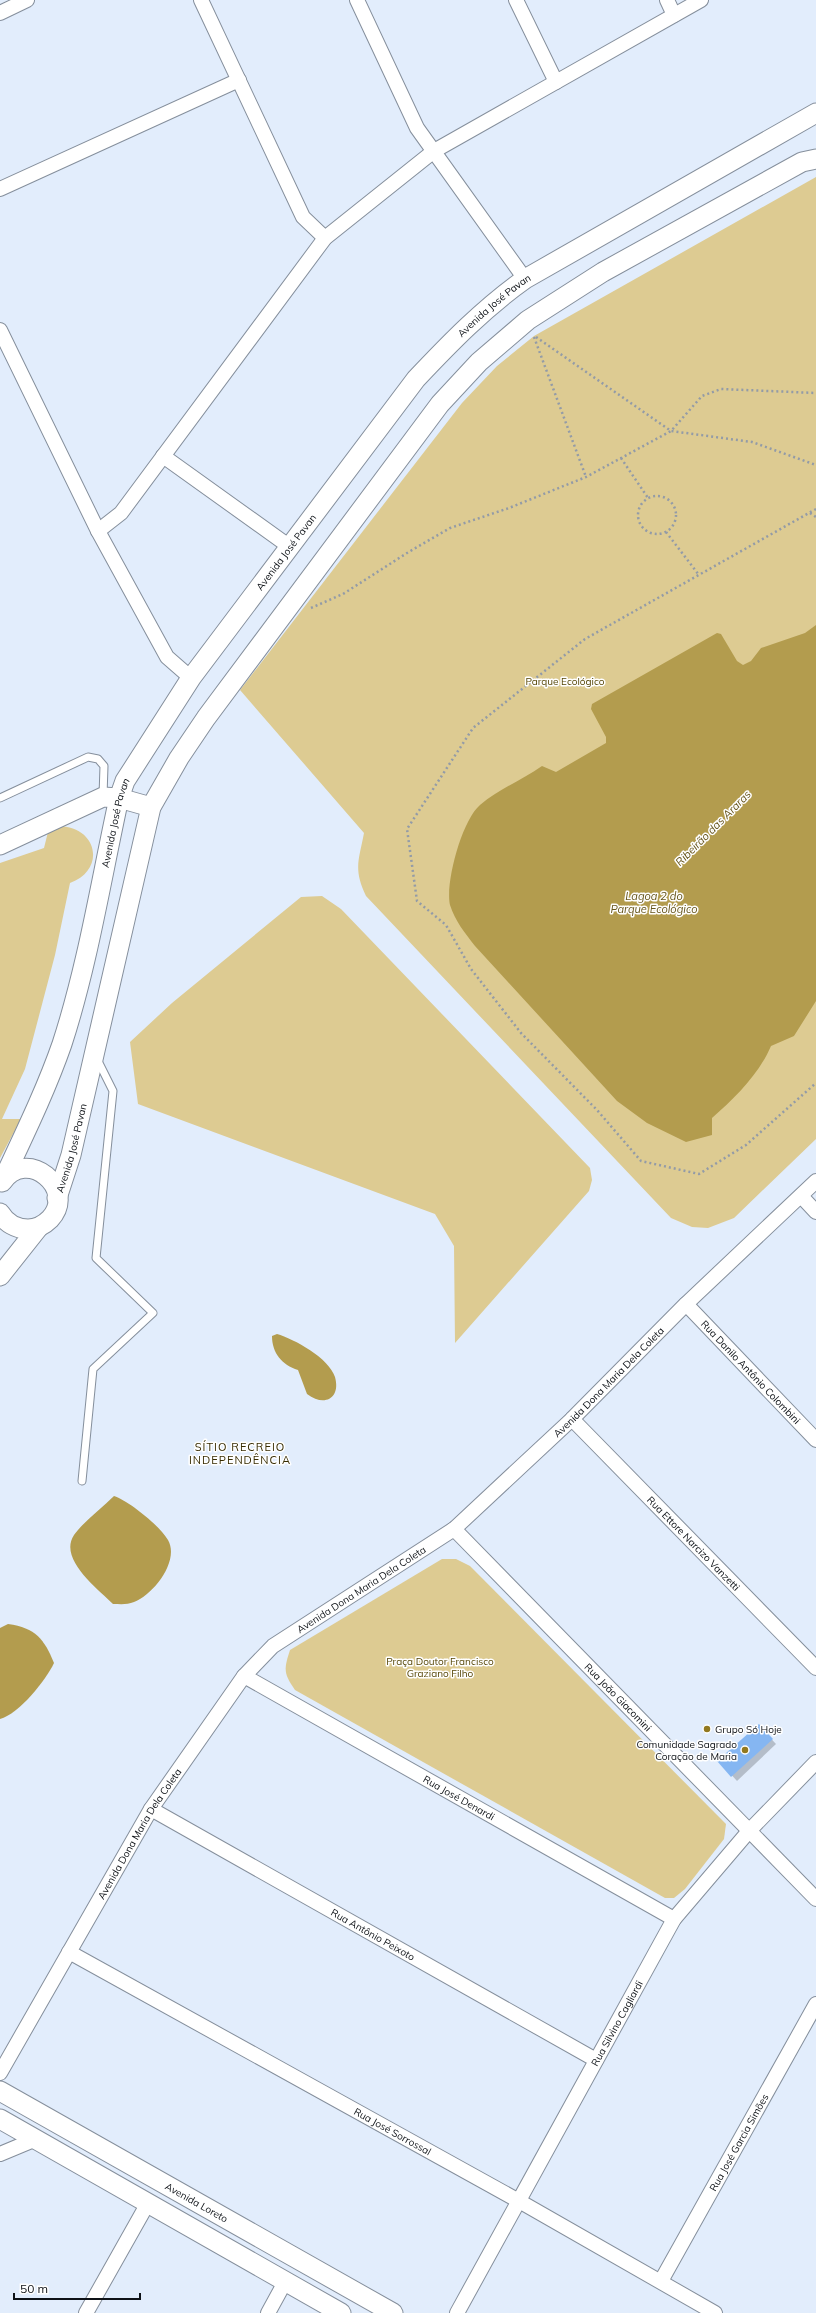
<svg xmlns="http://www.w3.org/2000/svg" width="816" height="2313" viewBox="0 0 816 2313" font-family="Mulish,sans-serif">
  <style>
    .green { fill: #ddcb92 }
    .water { fill: #b39c4e }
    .shadow { fill: #0003 }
    .building { fill: #85b6f2 }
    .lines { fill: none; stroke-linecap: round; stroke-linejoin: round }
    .lane-casing { stroke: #858f9c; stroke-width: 9 }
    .street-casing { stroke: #858f9c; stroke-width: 16 }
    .secondary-casing { stroke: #858f9c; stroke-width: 21 }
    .path { stroke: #939ba7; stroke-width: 2.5; stroke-dasharray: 2 3; stroke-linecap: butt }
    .lane { stroke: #fff; stroke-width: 7 }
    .street { stroke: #fff; stroke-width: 14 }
    .secondary { stroke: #fff; stroke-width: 19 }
    .poi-dot { fill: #927920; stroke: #fff; stroke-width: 1.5 }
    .labels { text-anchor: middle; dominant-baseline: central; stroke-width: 3; stroke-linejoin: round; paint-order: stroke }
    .street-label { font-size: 10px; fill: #0e1217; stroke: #fff }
    .park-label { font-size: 10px; fill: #554504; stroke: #fff }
    .poi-label { font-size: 10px; fill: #0e1217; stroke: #fff; text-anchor: start }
    .water-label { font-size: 11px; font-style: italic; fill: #66551b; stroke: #fff }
    .neighbourhood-label { font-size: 11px; letter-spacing: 1px; fill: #362b00; stroke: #fff }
  </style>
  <rect width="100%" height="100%" fill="#e2edfc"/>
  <g class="green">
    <path d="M816 177V1139L734 1218 708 1228 692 1227 671 1218 366 896C353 869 359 860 364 833L240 690 462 403 497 366 534 336Z"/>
    <path d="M58 826C97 826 107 869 70 883L55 955 25 1069 2 1119H21L0 1158V863L44 848 49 828Z"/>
    <path d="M322 896 341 909 590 1168 592 1180 589 1191 455 1343 454 1246 435 1214 138 1104 130 1042 172 1003 301 897Z"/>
    <path d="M442 1559H456L470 1566 726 1824 724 1839 685 1889 674 1898H665L295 1690C283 1673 284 1669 290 1650Z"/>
  </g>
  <g class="water">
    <path d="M816 625V1001L794 1036 771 1046C759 1074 735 1098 712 1118V1135L686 1142 647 1123 617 1101 475 946C465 933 455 921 450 905 445 883 462 820 480 805 499 789 522 780 542 766L556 772 606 743V737L591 709 592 704 717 633 721 634 737 661 743 665 751 661 761 648 805 633Z"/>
    <path d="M277 1334C294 1339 329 1358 335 1377 341 1399 324 1407 307 1394L298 1370C282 1365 272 1353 272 1336Z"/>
    <path d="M114 1496C129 1501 160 1526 168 1540 180 1561 153 1595 134 1602 127 1605 120 1604 113 1604 98 1589 58 1559 74 1535 84 1521 101 1509 114 1496Z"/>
    <path d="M8 1624C36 1628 44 1639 54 1663 46 1680 19 1714 0 1719V1628Z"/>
  </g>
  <path class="shadow" d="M763 1730 776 1744 737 1781 719 1761Z"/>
  <path class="building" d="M759 1724 773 1739 731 1777 717 1761Z"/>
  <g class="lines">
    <g class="lane-casing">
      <g id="lane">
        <path d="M0 798 88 757 98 759 104 766 103 796"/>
        <path d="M82 1481 93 1369 153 1313 96 1258 113 1091 97 1059"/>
      </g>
    </g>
    <g class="street-casing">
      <g id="street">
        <path d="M201 0 303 217 325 238"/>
        <path d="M357 0 417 128 525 279"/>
        <path d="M516 0 556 82"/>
        <path d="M667 0 674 15"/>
        <path d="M0 13 27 0"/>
        <path d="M0 189 239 80"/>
        <path d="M0 330 98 531 167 657 191 678"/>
        <path d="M163 456 290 547"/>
        <path d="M98 531 121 513 325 238 434 151 701 0"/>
        <path d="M801 1196 816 1212"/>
        <path id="s1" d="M686 1304 816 1440"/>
        <path id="s2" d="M572 1419 816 1668"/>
        <path id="s3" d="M454 1529 816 1899"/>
        <path id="s4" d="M244 1676 674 1919"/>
        <path id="s5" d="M151 1809 596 2060"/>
        <path id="s6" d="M69 1952 519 2201 715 2313"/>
        <path id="s7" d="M0 2073 151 1809 244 1676 273 1646 454 1529 572 1419 686 1304 816 1181"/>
        <path d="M0 2154 36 2139"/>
        <path id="s8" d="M661 2281 816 2004"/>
        <path d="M86 2313 148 2203"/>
        <path d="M268 2313 285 2282"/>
        <path id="s9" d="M457 2313 674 1919 749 1831 816 1762"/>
      </g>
    </g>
    <g class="secondary-casing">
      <g id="secondary">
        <path d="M0 845 103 797 119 798 151 807"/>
        <path id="s10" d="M3 1180C24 1135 46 1090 62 1044 88 964 101 880 119 798L125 781 191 678 416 379C450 343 484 308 525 279L816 113"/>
        <path id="s11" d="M57 1198 71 1155 151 807 179 758 206 718 440 404 479 362 528 320 603 272 802 162 816 159"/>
        <path d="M0 1213C6 1223 16 1229 28 1229 37 1229 44 1225 50 1219 78 1189 27 1146 2 1182"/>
        <path d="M0 1276 38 1228"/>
        <path id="s12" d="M0 2091 393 2313"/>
        <path d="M0 2119 341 2313"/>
      </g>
    </g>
    <g class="path">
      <path d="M534 337 586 477"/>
      <path d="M536 337 671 431 752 442 816 465"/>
      <path d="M621 458 648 498"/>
      <circle cx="657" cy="515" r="19"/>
      <path d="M816 509 585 639 473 728 407 829 417 901 446 925 471 969 521 1033 597 1110 641 1161 699 1174 746 1145 816 1083"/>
      <path d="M810 513 816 517"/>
      <path d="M666 532 699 575"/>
      <path d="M311 608 343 594 407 553 450 528 509 508 586 477 671 431 702 396 721 389 816 393"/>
    </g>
    <use href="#lane" class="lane"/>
    <use href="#street" class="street"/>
    <use href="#secondary" class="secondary"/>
  </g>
  <g class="poi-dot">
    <circle cx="707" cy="1729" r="4"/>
    <circle cx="745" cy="1750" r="4"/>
  </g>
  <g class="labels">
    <g class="street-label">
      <text stroke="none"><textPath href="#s10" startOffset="1023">Avenida José Pavan</textPath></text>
      <text stroke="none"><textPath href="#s10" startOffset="699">Avenida José Pavan</textPath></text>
      <text stroke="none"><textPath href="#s10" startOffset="376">Avenida José Pavan</textPath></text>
      <text stroke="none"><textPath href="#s11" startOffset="52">Avenida José Pavan</textPath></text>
      <text stroke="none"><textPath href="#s1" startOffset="94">Rua Danilo Antônio Colombini</textPath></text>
      <text stroke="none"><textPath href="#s7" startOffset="937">Avenida Dona Maria Dela Coleta</textPath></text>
      <text stroke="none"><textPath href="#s2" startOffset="174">Rua Ettore Narcizo Vanzetti</textPath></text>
      <text stroke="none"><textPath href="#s7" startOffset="613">Avenida Dona Maria Dela Coleta</textPath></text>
      <text stroke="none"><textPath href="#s3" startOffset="235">Rua João Giacomini</textPath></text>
      <text stroke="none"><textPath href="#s4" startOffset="247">Rua José Denardi</textPath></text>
      <text stroke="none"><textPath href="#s7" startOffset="277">Avenida Dona Maria Dela Coleta</textPath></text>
      <text stroke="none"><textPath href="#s5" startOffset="255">Rua Antônio Peixoto</textPath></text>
      <text stroke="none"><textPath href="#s9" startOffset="331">Rua Silvino Cagliardi</textPath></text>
      <text stroke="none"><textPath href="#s6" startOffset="370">Rua José Sorrossal</textPath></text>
      <text stroke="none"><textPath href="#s8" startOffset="159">Rua José Garcia Simões</textPath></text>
      <text stroke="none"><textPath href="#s12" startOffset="226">Avenida Loreto</textPath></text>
    </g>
    <g class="park-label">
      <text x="565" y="681">Parque Ecológico</text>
      <text x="440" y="1661">Praça Doutor Francisco<tspan x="440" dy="12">Graziano Filho</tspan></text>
    </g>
    <g class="poi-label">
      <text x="715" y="1729">Grupo Só Hoje</text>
      <text x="737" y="1744" text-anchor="end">Comunidade Sagrado<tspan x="737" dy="12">Coração de Maria</tspan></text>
    </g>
    <g class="water-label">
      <text transform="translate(713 828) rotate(-45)">Ribeirão das Araras</text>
      <text x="654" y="896">Lagoa 2 do<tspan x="654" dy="13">Parque Ecológico</tspan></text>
    </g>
    <g class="neighbourhood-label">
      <text x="240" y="1447">SÍTIO RECREIO<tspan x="240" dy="13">INDEPENDÊNCIA</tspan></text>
    </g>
  </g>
  <path d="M14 2293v6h126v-6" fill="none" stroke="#0e1217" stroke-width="2"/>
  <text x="20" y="2293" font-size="12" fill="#0e1217" stroke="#ffffff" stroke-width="3" paint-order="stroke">50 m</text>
</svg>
